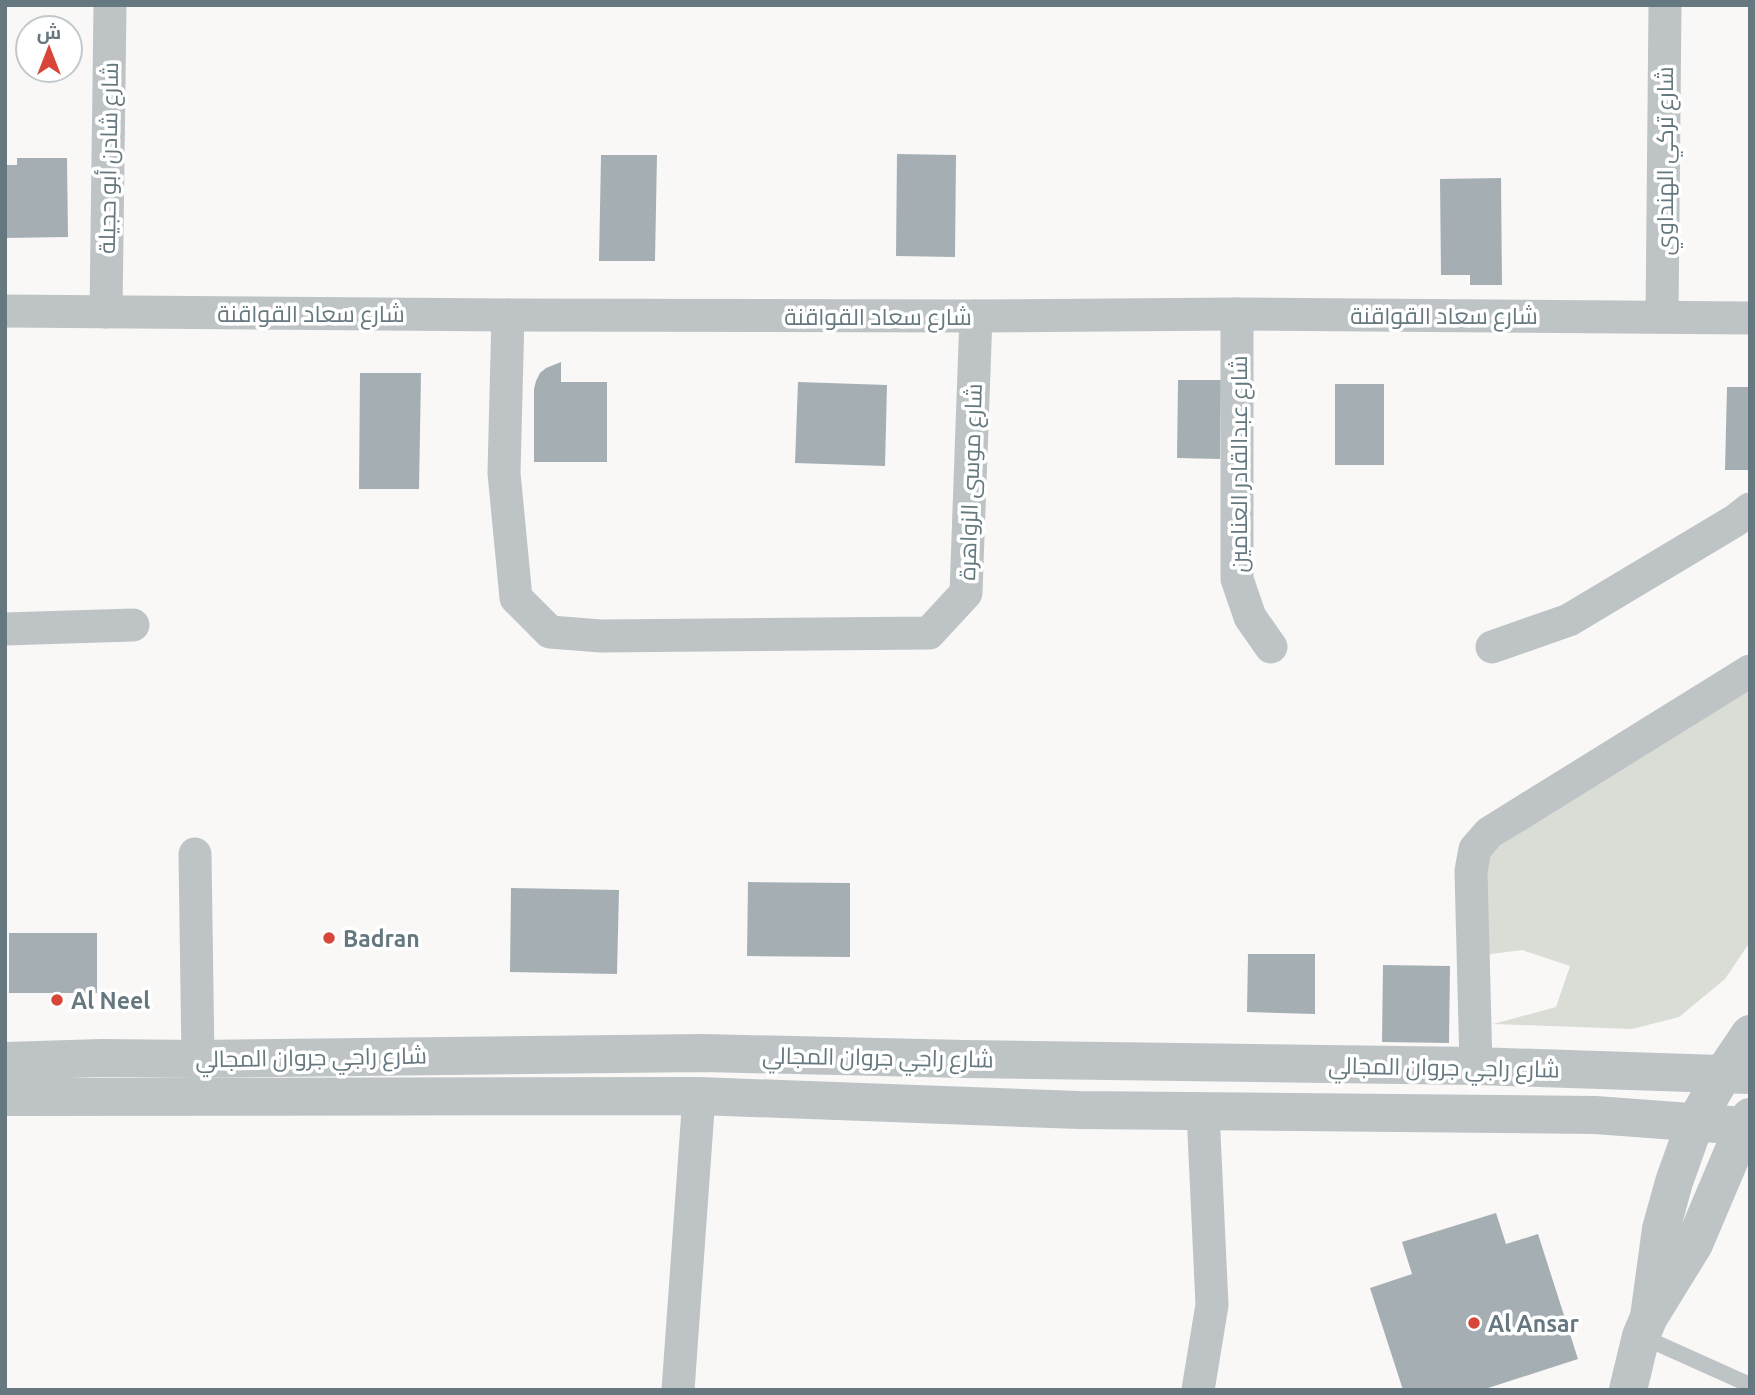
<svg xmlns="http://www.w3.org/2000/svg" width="1755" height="1395" viewBox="0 0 1755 1395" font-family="Ubuntu,Cairo,sans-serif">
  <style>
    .green { fill: #daddd6 }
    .building { fill: #a5afb3 }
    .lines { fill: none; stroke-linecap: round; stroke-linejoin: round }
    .service { stroke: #bec4c6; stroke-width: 16 }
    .minor { stroke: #bec4c6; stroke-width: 33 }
    .tertiary { stroke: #bec4c6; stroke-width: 38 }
    .poi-dot { fill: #d74638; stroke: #fff; stroke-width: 2.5 }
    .labels { text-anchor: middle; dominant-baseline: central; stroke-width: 7; stroke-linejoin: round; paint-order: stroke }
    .street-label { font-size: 23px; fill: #66787f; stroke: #fff }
    .poi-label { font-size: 23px; font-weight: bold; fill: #66787f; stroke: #fff; text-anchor: start }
  </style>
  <rect width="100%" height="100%" fill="#f9f8f7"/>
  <path class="green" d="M1750 682V942L1725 979 1679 1017 1632 1029 1493 1024 1556 1007 1570 966 1522 950 1484 955 1483 857Z"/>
  <g class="building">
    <path d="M897 154 956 155 955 257 896 256Z"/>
    <path d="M601 155H657L655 261H599Z"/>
    <path d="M17 158H67L68 237 5 238V165H17Z"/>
    <path d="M1501 178 1502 285H1470V275H1441L1440 179Z"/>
    <path d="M561 362V382H607V462H534V389L536 381 540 373 546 368Z"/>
    <path d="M360 373H421L419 489H359Z"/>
    <path d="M1178 380H1221L1220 459 1177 458Z"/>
    <path d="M798 382 887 385 885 466 795 463Z"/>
    <rect x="1335" y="384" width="49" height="81"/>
    <path d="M1727 387H1750V470H1725Z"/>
    <path d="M748 882 850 883V957L747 956Z"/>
    <path d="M511 888 619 890 617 974 510 972Z"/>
    <rect x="9" y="933" width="88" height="60"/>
    <path d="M1248 954H1315V1014L1247 1012Z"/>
    <path d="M1383 965 1450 966 1449 1043 1382 1042Z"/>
    <path d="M1496 1213 1506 1244 1538 1234 1578 1359 1482 1390H1403L1370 1288 1412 1274 1402 1242Z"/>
  </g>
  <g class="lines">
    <path class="service" d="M1641 1336 1750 1385"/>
    <g class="minor">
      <path d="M5 311 508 315 976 316 1237 314 1750 318"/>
      <path d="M106 312 110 5"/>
      <path d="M1237 314V579L1250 617 1271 647"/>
      <path d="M508 315 504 473 516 598 550 632 601 636 929 633 966 593 976 316"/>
      <path d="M1662 317 1665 5"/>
      <path d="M5 629 133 625"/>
      <path d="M1492 647 1569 620 1736 520 1750 509"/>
      <path d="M195 854 198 1059"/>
      <path d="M1476 1066 1471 871 1475 849 1489 833 1750 671"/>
      <path d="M678 1390 699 1096"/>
      <path d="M1198 1390 1212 1305 1203 1112"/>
    </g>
    <g class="tertiary">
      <path d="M5 1061 102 1058 198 1059 703 1053 965 1059 1476 1066 1750 1075"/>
      <path d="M5 1097 699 1096 1079 1110 1595 1115 1744 1126"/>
      <path d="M1649 1317 1661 1229 1674 1182 1695 1123 1723 1074 1750 1034"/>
      <path d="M1628 1390 1641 1336 1649 1317 1694 1244 1744 1126 1750 1117"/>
    </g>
  </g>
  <g class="poi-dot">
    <circle cx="329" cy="938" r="7"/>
    <circle cx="57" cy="1000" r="7"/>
    <circle cx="1474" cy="1323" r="7"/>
  </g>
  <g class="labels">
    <g class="street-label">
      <text transform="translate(108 158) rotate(-89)">شارع شادن أبو حجيلة</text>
      <text transform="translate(1664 161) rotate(-90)">شارع تركي الهنداوي</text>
      <text x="311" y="313">شارع سعاد القواقنة</text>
      <text x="1444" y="315">شارع سعاد القواقنة</text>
      <text x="878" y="316">شارع سعاد القواقنة</text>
      <text transform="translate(1238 464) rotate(-90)">شارع عبدالقادر العنامين</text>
      <text transform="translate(970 482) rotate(-88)">شارع موسى الزواهرة</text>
      <text transform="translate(311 1057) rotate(-1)">شارع راجي جروان المجالي</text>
      <text transform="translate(878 1057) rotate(1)">شارع راجي جروان المجالي</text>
      <text transform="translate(1444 1067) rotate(1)">شارع راجي جروان المجالي</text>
    </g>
    <g class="poi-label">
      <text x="343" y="938">Badran</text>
      <text x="71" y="1000">Al Neel</text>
      <text x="1488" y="1323">Al Ansar</text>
    </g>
  </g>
  <rect width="1755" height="1395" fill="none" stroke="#66787f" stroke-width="14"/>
  <g transform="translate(49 49)"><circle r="33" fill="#ffffff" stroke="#c2c9cc" stroke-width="2"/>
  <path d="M0-5L12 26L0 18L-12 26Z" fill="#d74638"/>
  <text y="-10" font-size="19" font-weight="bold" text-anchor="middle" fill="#66787f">ش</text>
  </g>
</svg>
